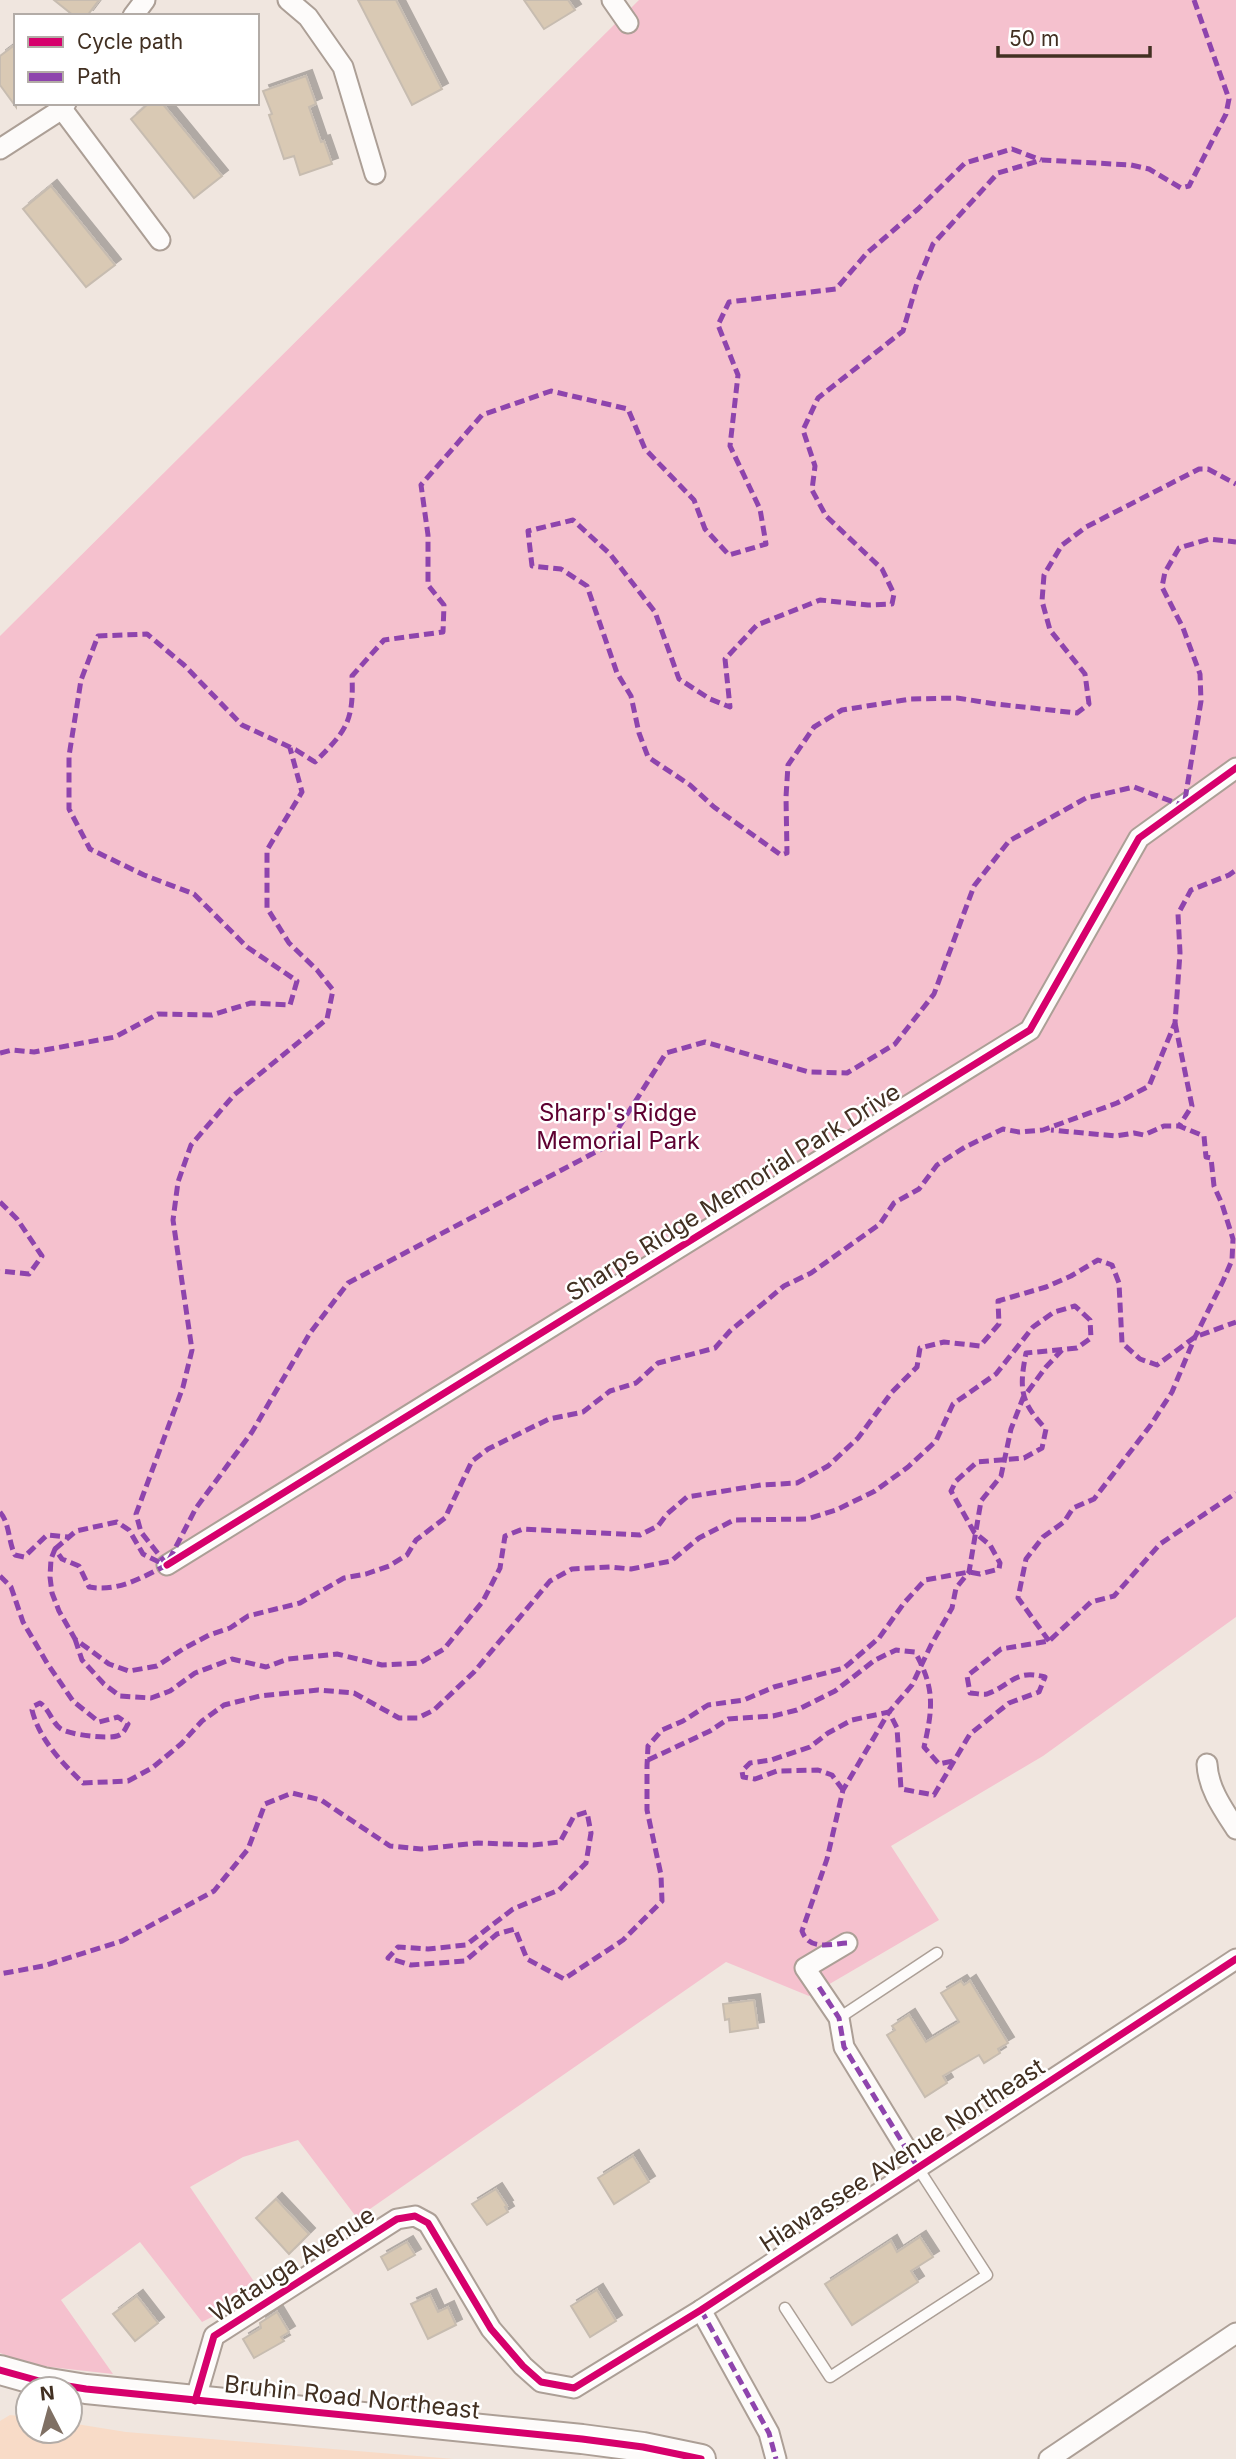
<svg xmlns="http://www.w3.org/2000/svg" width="1236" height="2459" viewBox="0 0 1236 2459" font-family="Inter,sans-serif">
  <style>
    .built { fill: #f8dbc7 }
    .green { fill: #f5c1ce }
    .building { fill: #d9c9b4; stroke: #c7bcb0; stroke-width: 2; filter: url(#shadow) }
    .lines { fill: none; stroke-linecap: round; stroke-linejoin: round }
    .service-casing { stroke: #ac9f96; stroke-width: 13 }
    .minor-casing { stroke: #ac9f96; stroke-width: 23 }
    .secondary-casing { stroke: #ac9f96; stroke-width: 32 }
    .service { stroke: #fdfbfa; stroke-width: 10 }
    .minor { stroke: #fdfbfa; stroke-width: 19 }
    .secondary { stroke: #fdfbfa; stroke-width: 28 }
    .quiet { stroke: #8e44ad; stroke-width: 5; stroke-dasharray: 10 5; stroke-linecap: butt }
    .cycleway-casing { stroke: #fff; stroke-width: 11 }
    .cycleway { stroke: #d6006c; stroke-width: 7 }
    .labels { text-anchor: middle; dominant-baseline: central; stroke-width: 5; stroke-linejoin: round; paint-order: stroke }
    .park-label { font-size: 24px; fill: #5e0031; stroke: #fff }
    .street-label { font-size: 24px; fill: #423022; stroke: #fff }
  </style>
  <defs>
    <filter id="shadow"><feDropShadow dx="6" dy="-6" stdDeviation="0" flood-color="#0004"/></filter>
  </defs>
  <rect width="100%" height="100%" fill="#f0e6df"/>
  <path class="built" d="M10 2415 28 2417V2431H70V2423L126 2432 454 2459H0V2421Z"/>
  <path class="green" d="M639 0H1236V1617L1043 1756 891 1846 939 1920 809 1996 726 1962 357 2218 298 2140 243 2157 190 2187 261 2292 202 2322 140 2242 61 2300 113 2374 32 2365 0 2353V636Z"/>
  <g class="building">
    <path d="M54 0H99L87 16H74Z"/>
    <path d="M358 0H396L442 89 412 105Z"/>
    <path d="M524 0H568L575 10 544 29Z"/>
    <path d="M16 44V107L0 85V56Z"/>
    <path d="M306 76 316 104 309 107 321 142 324 141 332 164 300 175 294 156 284 159 269 115 272 114 263 91Z"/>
    <path d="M149 103H162L222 176 194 198 131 119Z"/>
    <path d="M51 186 115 265 86 287 23 209Z"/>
    <path d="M961 1981 964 1985 970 1981 1008 2043 998 2049 1000 2053 984 2063 979 2055 943 2076 947 2083 925 2097 887 2035 895 2030 892 2026 909 2015 926 2042 959 2022 941 1993Z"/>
    <path d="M754 2000 758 2028 730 2032 729 2019 725 2020 723 2004Z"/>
    <path d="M633 2156 649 2182 614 2204 598 2178Z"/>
    <path d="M496 2189 507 2206 505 2207 508 2212 487 2225 472 2204Z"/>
    <path d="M276 2199 309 2234 289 2254 256 2218Z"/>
    <path d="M920 2237 933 2257 911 2271 918 2282 852 2325 825 2284 891 2241 897 2252Z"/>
    <path d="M407 2242 415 2255 388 2270 381 2257Z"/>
    <path d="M597 2290 616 2321 590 2337 571 2306Z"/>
    <path d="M430 2295 438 2312 448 2307 456 2325 428 2339 411 2304Z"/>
    <path d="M137 2296 158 2323 135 2341 113 2314Z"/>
    <path d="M277 2312 289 2332 281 2337 284 2341 254 2358 243 2339 261 2328 260 2323Z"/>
  </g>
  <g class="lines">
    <g class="service-casing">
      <g id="service">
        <path d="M839 2018 937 1953"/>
        <path d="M785 2308 830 2377 987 2275 918 2168"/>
      </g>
    </g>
    <g class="minor-casing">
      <g id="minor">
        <path d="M288 0 308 17 343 67 375 174"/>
        <path d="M612 0 628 23"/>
        <path d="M133 16 145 0"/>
        <path d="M62 109 160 240"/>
        <path d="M0 149 62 109 66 103"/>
        <path d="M167 1565 1030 1030 1139 838 1236 768"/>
        <path d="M1207 1764C1208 1788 1223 1809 1236 1829"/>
        <path d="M847 1943 805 1968 839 2018 844 2047 918 2168"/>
        <path d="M701 2310 769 2433 776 2459"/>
        <path d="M195 2401 214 2336 397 2219 415 2216 428 2223 491 2329 523 2366 541 2382 574 2388 701 2310 1236 1959"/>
        <path d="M1049 2459 1236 2333"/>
      </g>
    </g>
    <g class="secondary-casing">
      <path id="secondary" d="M0 2370 43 2382 86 2389 582 2439 643 2447 701 2459"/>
    </g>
    <use href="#service" class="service"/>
    <use href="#minor" class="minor"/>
    <use href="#secondary" class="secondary"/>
    <g class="quiet">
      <path d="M1194 0 1229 99 1226 114 1189 186 1181 188 1149 169 1131 165 1042 160 998 173 933 244 917 283 903 331 818 398 803 430 815 466 812 490 826 516 882 569 894 594 892 604 868 605 820 600 757 625 725 659 730 707 710 699 679 679 655 612 610 554 573 520 528 531 532 566 561 569 587 586 617 673 631 696 639 733 648 757 690 785 714 807 781 855 787 853 786 797 788 765 814 727 842 710 911 699 957 698 996 704 1077 713 1089 704 1085 674 1050 630 1042 601 1044 575 1062 545 1086 527 1199 469H1208L1236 484"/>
      <path d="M1175 1023 1192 1106 1179 1126"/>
      <path d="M0 1053 12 1050 34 1052 115 1037 158 1014 212 1015 251 1003 290 1005 297 981 247 947 194 894 144 875 90 849 69 809V756L81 680 98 636 147 634 184 665 242 725 296 750 315 762C346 731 354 722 352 676L384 640 443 632 444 605 428 585V535L421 485 482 415 551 391 628 409 645 449 694 500 705 529 729 555 766 544 760 509 730 446 738 375 718 325 729 302 836 289 867 253 918 209 965 163 1012 149 1041 160"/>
      <path d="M0 1202 17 1219 42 1256 29 1274 0 1271"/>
      <path d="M0 1512C10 1524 8 1541 15 1555L24 1557 47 1535 68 1537"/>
      <path d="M55 1549 76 1531 117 1522 129 1530 143 1554 163 1564"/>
      <path d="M169 1560 196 1508 252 1432 310 1333 348 1283 607 1146 666 1053 705 1042 809 1072 847 1073 895 1044 934 994 974 886 1009 841 1086 798 1134 787 1184 806 1201 701 1200 674 1183 628 1162 587 1165 572 1179 548 1209 539 1236 542"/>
      <path d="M167 1565C141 1578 118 1592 89 1587L79 1566 62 1559 55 1549 51 1559 50 1577 52 1593 59 1611 75 1639 109 1664 129 1671 157 1666 183 1649 209 1635 230 1628 248 1616 300 1603 344 1578 366 1574 389 1566 407 1555 416 1540 445 1518 472 1461 488 1449 549 1419 583 1412 610 1391 636 1383 658 1363 715 1348 730 1331 784 1286 811 1273 880 1224 894 1203 919 1189 937 1165 965 1147 1003 1129 1019 1132 1043 1130 1117 1103 1149 1086 1175 1023 1180 953 1178 914 1191 890 1229 875 1236 870"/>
      <path d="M167 1565 141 1532 136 1514 183 1387 192 1350 173 1220 178 1182 191 1145 234 1095 327 1019 333 990 317 970 289 943 267 908V850L302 792 290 748"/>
      <path d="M0 1576 11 1587 23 1622 47 1663 73 1701 99 1722 118 1717 128 1724C125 1729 124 1734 117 1736 107 1739 71 1735 61 1729 52 1723 50 1710 40 1703L34 1706 32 1710C39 1739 62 1763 83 1783L128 1781 152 1768 181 1744 202 1721 224 1705 260 1696 318 1690 354 1693 399 1718H418L434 1710 474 1672 550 1581 572 1569 610 1567 631 1569 671 1561 699 1538 734 1520 807 1519 836 1510 875 1491 908 1467 936 1441 953 1404 996 1374 1033 1327 1054 1312 1075 1306 1090 1320 1091 1338 1077 1348 1026 1353C1019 1389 1020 1402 1046 1429L1042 1448 1024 1458 977 1462 956 1481 951 1491 974 1532 990 1545 1000 1563 999 1569 980 1574 969 1572 925 1580 904 1603 879 1638 844 1668 774 1687 744 1700 708 1705 683 1721 662 1730 648 1746 647 1766V1810L661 1875 662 1901 623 1940 564 1979 527 1959 515 1929 497 1934 465 1961 411 1965 388 1958 398 1947 428 1949 466 1945 513 1909 559 1890 586 1863 591 1833 587 1812 574 1816 560 1842 533 1845 478 1843 421 1849 390 1846 321 1800 292 1793 265 1804 248 1849 214 1891 122 1941 43 1966 0 1974"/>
      <path d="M75 1639 82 1660 104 1684 120 1696 151 1698 170 1691 195 1673 232 1659 266 1667 288 1659 337 1654 382 1665 420 1663 444 1649 483 1601 500 1568 505 1536 523 1529 640 1535 658 1526 667 1514 687 1497 761 1485 797 1483 828 1466 858 1438 892 1392 917 1367 920 1348 944 1342 980 1346 999 1324 998 1301 1046 1287 1071 1276 1098 1260 1112 1265 1119 1283 1122 1343 1140 1359 1157 1365 1195 1337 1236 1322"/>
      <path d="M1049 1641 1018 1598 1026 1559 1043 1537 1064 1522 1073 1508 1094 1499 1150 1426 1172 1392 1195 1337 1223 1281 1232 1260 1233 1239 1222 1204 1214 1186 1211 1158 1206 1157 1204 1136 1179 1126H1164L1144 1135 1134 1133 1116 1136 1051 1130"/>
      <path d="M648 1760 710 1731 728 1719 773 1716 797 1710 835 1691 875 1660 896 1650 915 1652C935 1688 933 1708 924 1747L939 1764 953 1761"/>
      <path d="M843 1790 832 1775 818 1770 777 1771 755 1779 743 1777 742 1771 750 1763 771 1760 810 1747 828 1733 852 1720 889 1712 897 1728 901 1789 934 1795 970 1734 1009 1703 1039 1692 1045 1677C1014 1669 1012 1685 987 1694 982 1695 975 1693 970 1693L967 1676 1001 1649 1049 1641 1091 1602 1114 1596 1160 1544 1236 1493"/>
      <path d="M847 1943C830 1944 809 1951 802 1931L827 1859 843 1790 889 1712 912 1685 931 1645 952 1608 956 1588 969 1572 981 1501 1001 1476 1011 1429 1023 1398 1046 1367 1062 1350"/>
      <path d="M819 1987 839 2018 844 2047 918 2168"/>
      <path d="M701 2310 769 2433 776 2459"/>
    </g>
    <g class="cycleway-casing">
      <g id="cycleway">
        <path d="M167 1565 1030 1030 1139 838 1236 768"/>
        <path d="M0 2370 43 2382 86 2389 582 2439 643 2447 701 2459"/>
        <path d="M195 2401 214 2336 397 2219 415 2216 428 2223 491 2329 523 2366 541 2382 574 2388 701 2310 1236 1959"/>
      </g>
    </g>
    <use href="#cycleway" class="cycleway"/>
  </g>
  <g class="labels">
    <g class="park-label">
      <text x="618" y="1112">Sharp's Ridge<tspan x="618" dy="28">Memorial Park</tspan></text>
    </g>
    <g class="street-label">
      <text transform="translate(733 1192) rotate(-32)">Sharps Ridge Memorial Park Drive</text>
      <text transform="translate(902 2155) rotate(-33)">Hiawassee Avenue Northeast</text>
      <text transform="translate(292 2264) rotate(-33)">Watauga Avenue</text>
      <text transform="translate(352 2397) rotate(6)">Bruhin Road Northeast</text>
    </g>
  </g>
  <rect x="14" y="14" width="245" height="91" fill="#ffffff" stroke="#b3aca7" stroke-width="2"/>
  <rect x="28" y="37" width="35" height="10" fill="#d6006c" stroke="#b3aca7" stroke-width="2"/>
  <text x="77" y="49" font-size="21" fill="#423022">Cycle path</text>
  <rect x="28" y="72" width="35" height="10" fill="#8e44ad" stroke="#b3aca7" stroke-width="2"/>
  <text x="77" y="84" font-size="21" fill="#423022">Path</text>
  <g transform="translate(49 2410) rotate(354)"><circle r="33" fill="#ffffff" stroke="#b3aca7" stroke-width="2"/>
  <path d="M0-5L12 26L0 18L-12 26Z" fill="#7f7064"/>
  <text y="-10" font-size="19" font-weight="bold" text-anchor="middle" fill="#423022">N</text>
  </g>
  <path d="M998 46v10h152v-10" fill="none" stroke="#423022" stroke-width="3.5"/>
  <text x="1009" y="46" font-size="21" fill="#423022" stroke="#ffffff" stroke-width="5" paint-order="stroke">50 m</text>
</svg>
